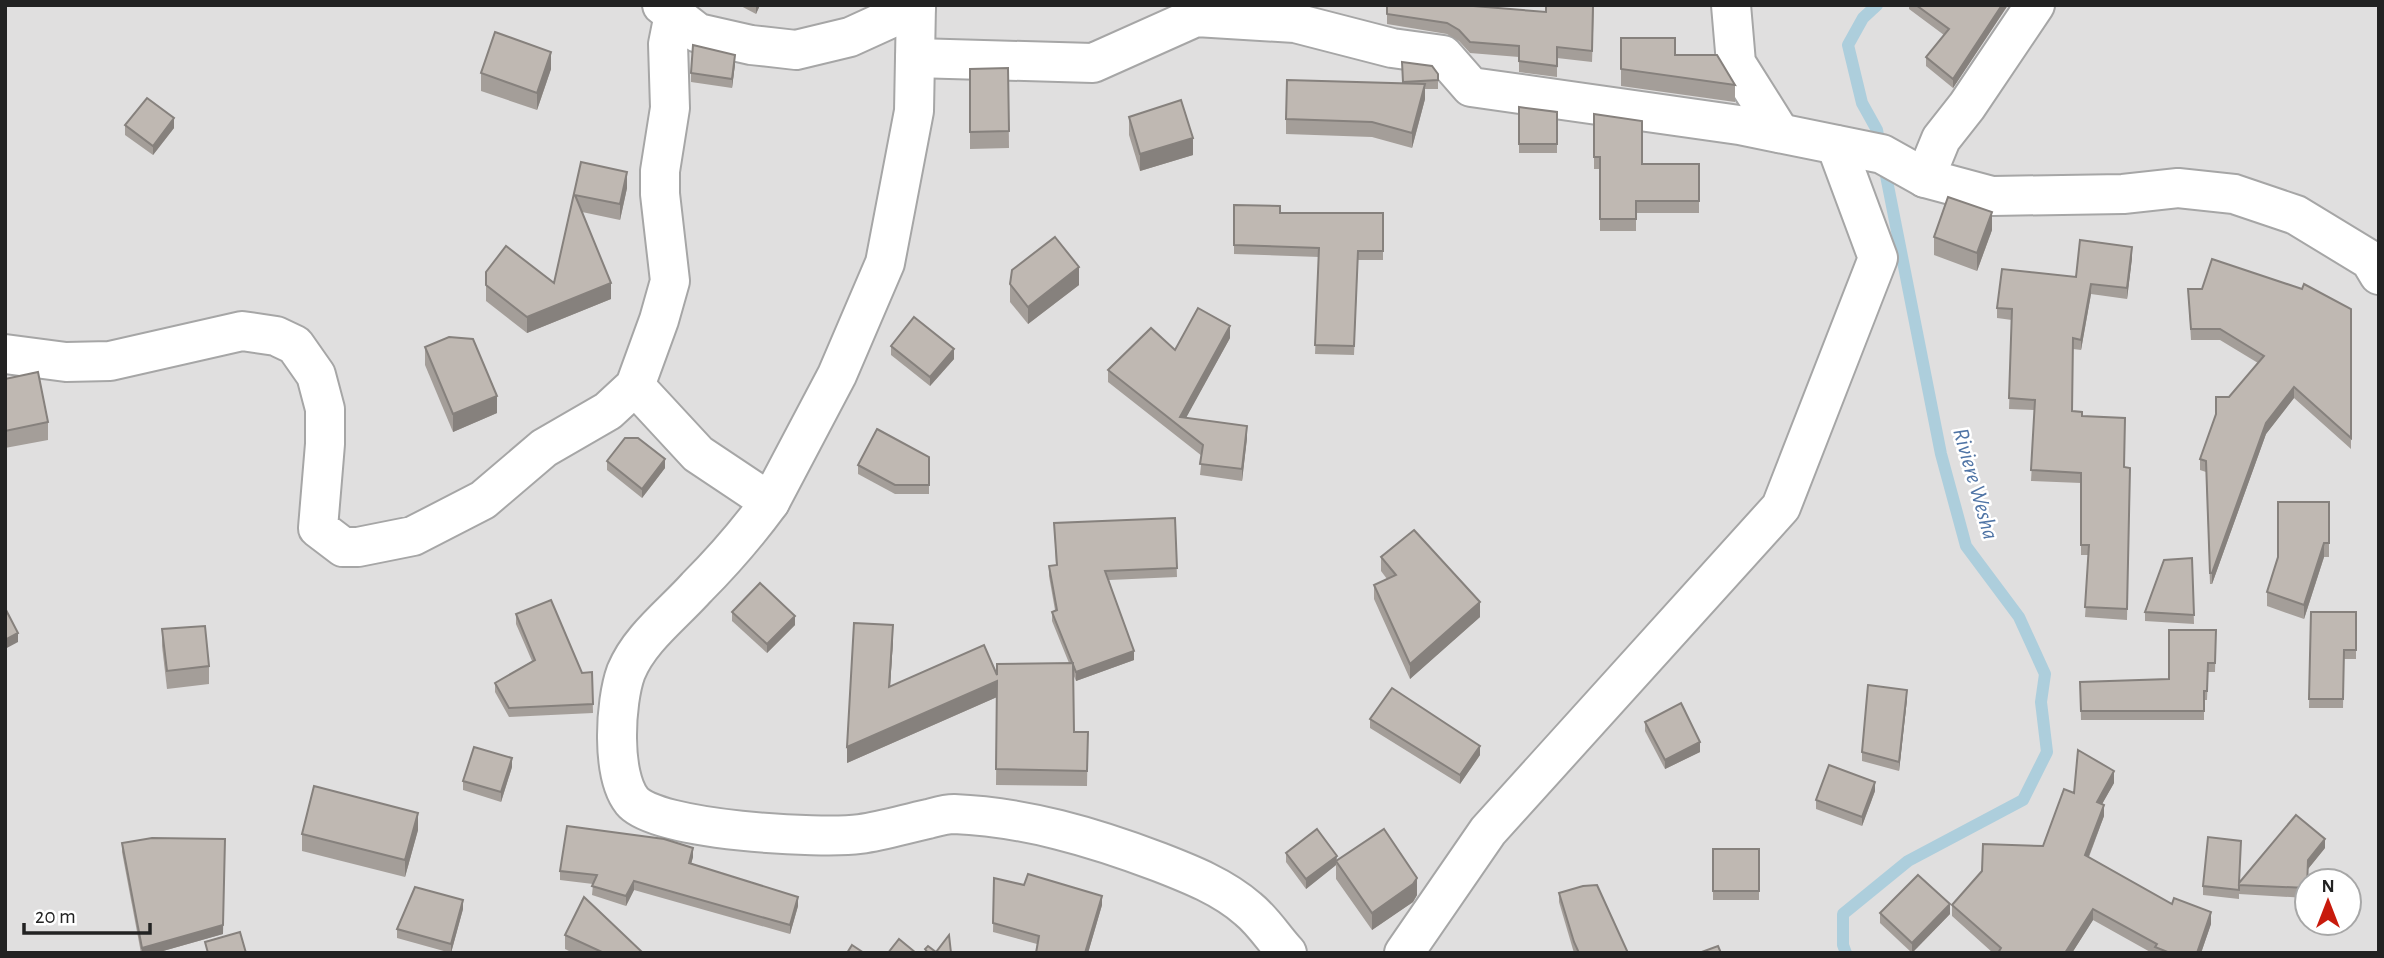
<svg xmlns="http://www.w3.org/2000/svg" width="2384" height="958" viewBox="0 0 2384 958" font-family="'Alegreya Sans',sans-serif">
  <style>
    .residential { fill: #e0dfdf; fill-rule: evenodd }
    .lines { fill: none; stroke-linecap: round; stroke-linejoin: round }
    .stream { stroke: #adcedc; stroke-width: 12 }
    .minor-casing { stroke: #a6a6a6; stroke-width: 42 }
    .minor { stroke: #fff; stroke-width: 38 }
    .wall { fill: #a49e99 }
    .shaded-wall { fill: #86817d }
    .building { fill: #bfb8b2; stroke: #86817d; stroke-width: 2 }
    .labels { text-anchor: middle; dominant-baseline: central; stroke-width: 5; stroke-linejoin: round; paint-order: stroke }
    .water-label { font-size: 23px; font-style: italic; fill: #4f74a5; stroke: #fff }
  </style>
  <rect width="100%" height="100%" fill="#f1efe9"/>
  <path class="residential" d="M5 5H2379V953H5ZM2307 881H2349V923H2307Z"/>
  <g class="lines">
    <path class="stream" d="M1846 953 1843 945V914L1908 861 2023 800 2047 752 2041 702 2045 674 2019 617 1966 546 1941 454 1877 130 1862 103 1848 45 1863 18 1877 5"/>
    <g class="minor-casing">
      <g id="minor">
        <path d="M662 5 698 33 751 45 796 50 850 37 916 7"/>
        <path d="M916 5 914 111 885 263 837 375 770 502C748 532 723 561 697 587 673 614 640 638 626 672 615 702 611 775 632 801 656 831 822 839 860 834 883 831 905 824 928 819 936 817 945 814 954 814 1025 817 1093 837 1159 862 1190 874 1223 887 1248 909 1263 921 1274 939 1287 953"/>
        <path d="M1731 5 1736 63 1780 133"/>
        <path d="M2035 5 1967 106 1941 139 1925 178 1992 196 2123 194 2178 188 2234 194 2296 215 2370 260 2379 275"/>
        <path d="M915 58 1093 63 1196 17 1295 23 1392 48 1443 55 1471 87 1739 125 1882 154 1925 178"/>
        <path d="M5 354 66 362 110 361 242 331 276 336 295 345 316 375 325 409V444L318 528 343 547H358L413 536 483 500 544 448 608 411 635 386 659 320 670 281 660 194V171L670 108 668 44 674 14"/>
        <path d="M635 386 698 454 770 502"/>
        <path d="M1404 953 1488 831 1781 507 1878 258 1836 145"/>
      </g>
    </g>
    <use href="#minor" class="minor"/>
  </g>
  <g class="wall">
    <path d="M739 5H760L756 14Z"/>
    <path d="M1387 5 1546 12 1594 5 1592 62 1557 58V77L1519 72V57L1470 53 1459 41 1447 34 1387 24Z"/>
    <path d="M1909 5H2008L1953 88 1926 66V57L1944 35 1909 9Z"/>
    <path d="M1621 38 1675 55 1735 85V102L1621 86Z"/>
    <path d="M1402 62 1438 74V89H1425V99L1412 148 1372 137 1286 134V119L1402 84Z"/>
    <path d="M735 64 732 88 691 82V73Z"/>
    <path d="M1008 68 1009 148 970 149V69Z"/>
    <path d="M551 69 537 110 481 91V73Z"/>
    <path d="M1519 107 1557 112V153H1519Z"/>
    <path d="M1594 114 1642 164H1699V213H1636V231H1600V169H1594Z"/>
    <path d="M1129 117 1193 155 1140 171 1129 135Z"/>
    <path d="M125 125 174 128 153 155 125 135Z"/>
    <path d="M581 162 627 188 620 220 582 212 611 299 527 333 486 301V272L554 283Z"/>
    <path d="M1234 205 1280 213H1383V260H1358L1354 355 1315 354 1319 257 1234 254Z"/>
    <path d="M1992 230 1977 271 1934 255V237Z"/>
    <path d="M2132 258 2127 299 2091 294 2081 350 2073 349 2072 411 2082 416 2124 467 2130 468 2127 620 2085 617 2089 555H2081V483L2031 481 2035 410 2009 409 2012 320 1997 318V308L2076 277Z"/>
    <path d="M1010 284 1079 285 1028 324 1010 302Z"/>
    <path d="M2188 289 2351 309V449L2294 398 2266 434 2212 584H2210L2206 472 2200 470V459L2216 414 2258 363 2220 340H2191Z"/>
    <path d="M1230 338 1186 417 1247 438 1242 481 1200 475 1202 456 1108 382V370L1175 350Z"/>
    <path d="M891 346 954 359 930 386 891 355Z"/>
    <path d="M425 347 497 413 453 432 425 365Z"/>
    <path d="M5 379 48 422V440L5 448Z"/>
    <path d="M929 457V494H895L858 474V465Z"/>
    <path d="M607 461 665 468 642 498 607 470Z"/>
    <path d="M2329 502V557H2324L2304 619 2267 606V592Z"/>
    <path d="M1175 518 1177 577 1109 580 1134 660 1076 681 1073 674 1074 732H1088L1087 786 996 785 997 697 847 763 893 641 890 686 997 675 1069 663 1052 621V612L1055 610 1049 576V566L1056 565 1054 523Z"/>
    <path d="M1381 557 1480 617 1410 679 1374 599V585L1387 579 1381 571Z"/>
    <path d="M2192 558 2194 624 2145 621V612Z"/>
    <path d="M732 612 795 625 767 653 732 621Z"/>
    <path d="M2311 612H2356V659H2344L2343 708H2309Z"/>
    <path d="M516 614 582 673 592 672 593 713 509 717 495 692V683L532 661 516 624Z"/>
    <path d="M162 629 209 666V684L167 689 162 646Z"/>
    <path d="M2216 630 2215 672H2208L2207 700H2204V720H2081L2080 682 2169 679Z"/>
    <path d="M1907 699 1899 771 1862 761V752Z"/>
    <path d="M1370 719 1480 755 1460 784 1370 728Z"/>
    <path d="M1645 722 1700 752 1665 769 1645 731Z"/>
    <path d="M512 767 501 802 463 790V781Z"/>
    <path d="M2114 783 2102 804 2104 816 2089 857 2172 904 2211 924 2201 953H2152L2093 920 2072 953H1993L1952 916V905L2043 846 2074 793Z"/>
    <path d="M1875 791 1862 826 1816 809V800Z"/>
    <path d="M418 830 405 877 302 851V834Z"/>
    <path d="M122 843 223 934 156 953H141L122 852Z"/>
    <path d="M2325 848 2308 869 2307 898 2239 894V899L2203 895V886L2240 883Z"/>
    <rect x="1713" y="849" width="46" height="51"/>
    <path d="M1286 853 1337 861 1417 895 1413 902 1372 930 1336 879V865L1306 889 1286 862Z"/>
    <path d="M693 857 691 863 798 906 790 934 634 890 626 906 592 895 593 884 560 880V871Z"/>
    <path d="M994 878 1102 905 1088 953H1036L1037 944 993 932Z"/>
    <path d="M1559 893 1628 953H1574L1559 902Z"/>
    <path d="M463 909 451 953 397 938V929Z"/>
    <path d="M1880 913 1950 914 1912 953 1880 923Z"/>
    <path d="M565 935 643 953H573L565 949Z"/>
  </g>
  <g class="shaded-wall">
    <path d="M756 5H760L756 14Z"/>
    <path d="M2002 5H2008L1953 88V79Z"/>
    <path d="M551 52V69L537 110V93Z"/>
    <path d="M735 55V64L732 88V79Z"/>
    <path d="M1425 84V99L1412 148V133Z"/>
    <path d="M174 118V128L153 155V146Z"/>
    <path d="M1193 138V155L1140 171V154Z"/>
    <path d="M627 172V188L620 220V204Z"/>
    <path d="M1992 212V230L1977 271V253Z"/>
    <path d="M2132 247V258L2127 299V288Z"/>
    <path d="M1079 267V285L1028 324V307Z"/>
    <path d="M611 283V299L527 333V317Z"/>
    <path d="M2091 284V294L2081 350V340Z"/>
    <path d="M1230 326V338L1180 429V417Z"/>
    <path d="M954 349V359L930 386V377Z"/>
    <path d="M2294 387V398L2266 434 2212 584V573L2266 423Z"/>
    <path d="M497 396V413L453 432V414Z"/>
    <path d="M1247 426V438L1242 481V469Z"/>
    <path d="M665 459V468L642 498V489Z"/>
    <path d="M2324 543V557L2304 619V605Z"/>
    <path d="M1480 602V617L1410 679V664Z"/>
    <path d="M795 616V625L767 653V644Z"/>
    <path d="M893 625V641L889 702V687Z"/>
    <path d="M18 633V642L5 649V640Z"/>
    <path d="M1134 651V660L1076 681V672Z"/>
    <path d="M997 681V697L847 763V747Z"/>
    <path d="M1907 690V699L1899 771V762Z"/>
    <path d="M1700 742V752L1665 769V760Z"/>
    <path d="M1480 746V755L1460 784V775Z"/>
    <path d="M512 758V767L501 802V792Z"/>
    <path d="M2114 771V783L2097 813V802Z"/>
    <path d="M1875 782V791L1862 826V817Z"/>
    <path d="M2104 805V816L2085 866V855Z"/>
    <path d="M418 813V830L405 877V860Z"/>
    <path d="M225 839 223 934 156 953H142V948Z"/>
    <path d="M2325 839V848L2308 869 2307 898 2308 860Z"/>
    <path d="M693 848V857L689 872V863Z"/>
    <path d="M1337 856 1336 865 1306 889V879Z"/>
    <path d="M1417 878V895L1413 902 1372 930V913Z"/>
    <path d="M634 881V890L626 906V896Z"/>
    <path d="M1102 896V905L1088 953H1085Z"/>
    <path d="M798 897V906L790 934V925Z"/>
    <path d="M463 900V909L451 953V944Z"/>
    <path d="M1950 904V914L1912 953V943Z"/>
    <path d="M2093 909V920L2072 953H2065Z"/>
    <path d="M2211 912V924L2201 953H2197Z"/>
  </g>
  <g class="building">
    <path d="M1387 5H1461L1546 12V5H1593L1592 51 1557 47V66L1519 61V46L1470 42 1459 30 1447 23 1387 14Z"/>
    <path d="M1916 5H2002L1953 79 1926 57 1949 29Z"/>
    <path d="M495 32 551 52 537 93 481 73Z"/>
    <path d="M1621 38H1675V55H1717L1735 85 1621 69Z"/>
    <path d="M693 45 735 55 732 79 691 73Z"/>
    <path d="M1402 62 1432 66 1438 74V80L1403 82Z"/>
    <path d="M1008 68 1009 131 970 132V69Z"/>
    <path d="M1287 80 1425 84 1412 133 1372 122 1286 119Z"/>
    <path d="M147 98 174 118 153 146 125 125Z"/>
    <path d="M1181 100 1193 138 1140 154 1129 117Z"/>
    <path d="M1519 107 1557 112V144H1519Z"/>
    <path d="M1594 114 1642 121V164H1699V201H1636V219H1600V157H1594Z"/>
    <path d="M581 162 627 172 620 204 575 195 611 283 527 317 486 285V272L506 246 554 283Z"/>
    <path d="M1948 197 1992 212 1977 253 1934 237Z"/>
    <path d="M1234 205 1280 206V213H1383V251H1358L1354 346 1315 345 1319 248 1234 245Z"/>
    <path d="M1055 237 1079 267 1028 307 1010 284 1012 270Z"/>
    <path d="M2080 240 2132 247 2127 288 2091 284 2081 340 2073 338 2072 411 2082 412V416L2125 418 2124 467 2130 468 2127 609 2085 607 2089 545H2081V473L2031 470 2035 400 2009 398 2012 309 1997 308 2002 269 2076 277Z"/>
    <path d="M2212 259 2302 289 2304 284 2351 309V438L2294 387 2266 423 2212 573H2210L2206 461 2200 459 2216 414V397H2229L2264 356 2220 329H2191L2188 289H2202Z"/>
    <path d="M1198 308 1230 326 1180 417 1247 426 1242 469 1200 464 1203 445 1108 370 1151 328 1175 350Z"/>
    <path d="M914 317 954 349 930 377 891 346Z"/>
    <path d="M449 337 473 339 497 396 453 414 425 347Z"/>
    <path d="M38 372 48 422 5 431V379Z"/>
    <path d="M877 429 929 457V485H895L858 465Z"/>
    <path d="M625 438H638L665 459 642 489 607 461Z"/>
    <path d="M2278 502H2329V543H2324L2304 605 2267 592 2278 557Z"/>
    <path d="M1175 518 1177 568 1105 571 1134 651 1076 672 1052 612 1057 610 1049 566 1057 565 1054 523Z"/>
    <path d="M1414 530 1480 602 1410 664 1374 585 1396 575 1381 557Z"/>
    <path d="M2192 558 2194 615 2145 612 2164 560Z"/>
    <path d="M760 583 795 616 767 644 732 612Z"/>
    <path d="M551 600 582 673 592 672 593 704 509 708 495 683 535 660 516 614Z"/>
    <path d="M5 608 18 633 5 640Z"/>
    <path d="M2311 612H2356V650H2344L2343 699H2309Z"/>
    <path d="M854 623 893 625 889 687 984 645 997 675V664L1073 663 1074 732H1088L1087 771 996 769 997 681 847 747Z"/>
    <path d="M205 626 209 666 167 671 162 629Z"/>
    <path d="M2169 630H2216L2215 663H2208L2207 691H2204V711H2081L2080 682 2169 679Z"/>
    <path d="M1868 685 1907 690 1899 762 1862 752Z"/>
    <path d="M1392 688 1480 746 1460 775 1370 719Z"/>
    <path d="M1681 703 1700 742 1665 760 1645 722Z"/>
    <path d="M474 747 512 758 501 792 463 781Z"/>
    <path d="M2078 750 2114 771 2097 802 2104 805 2085 855 2172 904 2174 898 2211 912 2197 953H2170L2155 947 2157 944 2093 909 2065 953H1998L2001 948 1952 905 1982 871 1983 844 2043 846 2064 789 2074 793Z"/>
    <path d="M1829 765 1875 782 1862 817 1816 800Z"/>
    <path d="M314 786 418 813 405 860 302 834Z"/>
    <path d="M2296 815 2325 839 2308 860 2307 888 2239 885V890L2203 886 2208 837 2241 841 2239 883Z"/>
    <path d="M567 826 664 839 693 848 689 863 798 897 790 925 634 881 626 896 592 886 597 875 560 871Z"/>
    <path d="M1317 829 1337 856 1306 879 1286 853Z"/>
    <path d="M1384 829 1417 878 1413 884 1372 913 1336 861Z"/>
    <path d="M152 838 225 839 223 925 142 948 122 843Z"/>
    <rect x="1713" y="849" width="46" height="42"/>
    <path d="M1028 874 1102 896 1085 953H1036L1039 936 993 923 994 878 1024 885Z"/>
    <path d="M1918 875 1950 904 1912 943 1880 913Z"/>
    <path d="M1597 885 1628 953H1579L1574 942 1559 893 1583 886Z"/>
    <path d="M415 887 463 900 451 944 397 929Z"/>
    <path d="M584 897 602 914 643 953H604L565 935Z"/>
    <path d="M240 932 246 953H208L205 942Z"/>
    <path d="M949 935 951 953H928L925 949 928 946 936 952Z"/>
    <path d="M899 939 916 953H888Z"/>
    <path d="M852 945 864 953H847Z"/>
    <path d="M1718 946 1721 953H1699Z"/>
  </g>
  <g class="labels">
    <g class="water-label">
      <text transform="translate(1975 484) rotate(74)">Riviere Wesha</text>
    </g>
  </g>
  <rect width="2384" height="958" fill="none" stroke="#222222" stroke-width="14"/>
  <g transform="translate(2328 902)"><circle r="33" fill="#ffffff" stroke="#a7a7a7" stroke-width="2"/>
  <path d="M0-5L12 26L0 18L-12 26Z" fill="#c81a0c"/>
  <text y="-10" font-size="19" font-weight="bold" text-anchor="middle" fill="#222222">N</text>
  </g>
  <path d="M24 923v10h126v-10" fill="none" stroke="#222222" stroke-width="3.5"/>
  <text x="35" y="923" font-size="21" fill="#222222" stroke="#ffffff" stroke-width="5" paint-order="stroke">20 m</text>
</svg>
